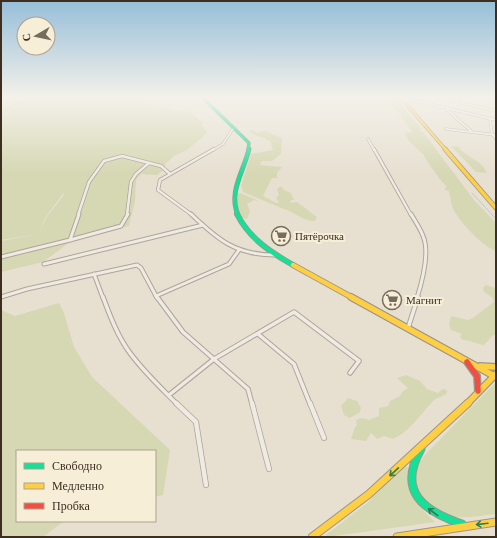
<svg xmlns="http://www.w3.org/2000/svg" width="497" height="538" viewBox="0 0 497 538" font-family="Georgia,serif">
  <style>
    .green { fill: #d6d7b3 }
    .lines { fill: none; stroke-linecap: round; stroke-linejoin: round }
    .stream { stroke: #bcccc2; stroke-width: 1 }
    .street-far4-casing { stroke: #ada599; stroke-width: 3 }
    .street-far3-casing { stroke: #ada599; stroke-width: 4 }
    .street-far2-casing { stroke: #ada599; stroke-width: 5 }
    .street-far1-casing { stroke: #ada599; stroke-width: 5.5 }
    .street-casing { stroke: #ada599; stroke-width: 6 }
    .fast-far3-casing { stroke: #9c958a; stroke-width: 3.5 }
    .fast-far2-casing { stroke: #9c958a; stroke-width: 5 }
    .fast-far1-casing { stroke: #9c958a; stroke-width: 6 }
    .fast-casing { stroke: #9c958a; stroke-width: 9 }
    .slow-far4-casing { stroke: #9c958a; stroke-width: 3.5 }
    .slow-far3-casing { stroke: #9c958a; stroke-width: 5 }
    .slow-far2-casing { stroke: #9c958a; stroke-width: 6 }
    .slow-far1-casing { stroke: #9c958a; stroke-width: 8 }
    .slow-casing { stroke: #9c958a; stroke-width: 9 }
    .jam-casing { stroke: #9c958a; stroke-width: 8 }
    .street-far4 { stroke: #efebe3; stroke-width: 2 }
    .street-far3 { stroke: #efebe3; stroke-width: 2.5 }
    .street-far2 { stroke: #efebe3; stroke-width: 3 }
    .street-far1 { stroke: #efebe3; stroke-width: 3.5 }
    .street { stroke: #efebe3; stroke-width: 4.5 }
    .fast-far3 { stroke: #16e098; stroke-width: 2.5 }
    .fast-far2 { stroke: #16e098; stroke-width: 3.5 }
    .fast-far1 { stroke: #16e098; stroke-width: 4.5 }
    .fast { stroke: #16e098; stroke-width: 7 }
    .slow-far4 { stroke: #ffcf43; stroke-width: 2.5 }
    .slow-far3 { stroke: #ffcf43; stroke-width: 3.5 }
    .slow-far2 { stroke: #ffcf43; stroke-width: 4.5 }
    .slow-far1 { stroke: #ffcf43; stroke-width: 5.5 }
    .slow { stroke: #ffcf43; stroke-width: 7 }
    .jam { stroke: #f24e42; stroke-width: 5.5 }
    .oneway { stroke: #2b7e56 }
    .labels { text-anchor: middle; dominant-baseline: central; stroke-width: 4; stroke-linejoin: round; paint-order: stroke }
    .poi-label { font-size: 11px; fill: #3d2e20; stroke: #f7eed8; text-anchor: start }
  </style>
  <rect width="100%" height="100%" fill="#e7e0d1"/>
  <g class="green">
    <path d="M1 98H144L130 104 143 103V105C153 104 163 107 173 109V111H188L202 122V125L207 133 187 150 174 156 165 164V169L157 175 141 174 136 180 135 201 129 226 70 242 43 262 1 272V241L39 234 46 218 63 196 64 192 45 218 39 234 1 240Z"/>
    <path d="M387 98H396L422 130 418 131 423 132 474 200 496 223V251C483 247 457 220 452 206 451 202 450 196 449 191L445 190 444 189 447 187C438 178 431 167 424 156V155L409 141 405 133 413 132 401 117V115L396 112 398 110 394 108Z"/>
    <path d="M251 130H254L257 133 265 131 282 138 281 154 272 161H262L260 165 282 167 277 173V178H272L263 196 276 203 279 202 276 198 279 195 277 190 279 187H282L284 190 291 193 294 200H291L290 203 297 202 317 217 315 221C303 221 297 214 287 210 272 205 258 198 243 192L241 186 251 154 273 150 270 141C263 137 257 137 250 132Z"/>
    <path d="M451 146 461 147 459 149 482 165 487 173 476 172Z"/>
    <path d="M240 193 261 202 254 200 247 204 250 211 247 219 240 218C236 209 236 203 238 194Z"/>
    <path d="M486 285 496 288V335H493L484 345C475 344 472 340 462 340L460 336 462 334 451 330 449 325 451 316 468 320 473 318 494 302 492 297 484 292 483 288Z"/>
    <path d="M59 303 64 313 74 347 92 377 170 450 163 495 155 497V451H17V521H64L43 537H1V310L15 316Z"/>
    <path d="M406 375 420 381 427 389 438 393 443 389 447 390V393C443 397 437 397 434 400 420 414 411 431 393 439L384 436 377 439 371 433 366 441 351 439 355 427 357 425 356 420 362 418 369 420 379 416V408L388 406 390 401 400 396 402 392 408 388 397 378Z"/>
    <path d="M496 382V514C479 516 463 519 447 516 430 512 416 493 415 477 415 469 419 463 423 457Z"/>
    <path d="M348 398 357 401 361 408 360 412 350 418 344 415 341 406Z"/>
    <path d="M405 465 408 468C405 490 419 508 435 522L327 537 326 535 366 504Z"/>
  </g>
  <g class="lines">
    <path class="stream" d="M472 193 496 219"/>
    <g class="street-far4-casing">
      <g id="street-far4">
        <path d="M441 98 496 111"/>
        <path d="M403 101 421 102 496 120"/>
        <path d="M1 109 24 98"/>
        <path d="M447 110 471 131"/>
        <path d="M490 119 492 134 496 139"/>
        <path d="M446 129 496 135"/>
        <path d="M368 139 374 150"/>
        <path d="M213 150 223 144 234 127"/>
      </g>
    </g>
    <g class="street-far3-casing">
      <g id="street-far3">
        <path d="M374 149 411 215"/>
        <path d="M78 215 89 182 104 161 122 156 161 166 170 174"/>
        <path d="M127 215 131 182 136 174 149 163"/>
        <path d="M192 215 158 190 160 180 214 149"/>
      </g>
    </g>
    <g class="street-far2-casing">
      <g id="street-far2">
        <path d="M191 214C218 240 236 255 275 255"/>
        <path d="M411 214C415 221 420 228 423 236 430 252 422 282 417 298"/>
        <path d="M70 240 121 226 128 214"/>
        <path d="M1 257 70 240 79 214"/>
        <path d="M44 264 203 225"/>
        <path d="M94 274 103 298"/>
        <path d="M156 296 157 298"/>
        <path d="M1 297 27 289 137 265 141 268 156 296 229 264 239 250"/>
      </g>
    </g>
    <g class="street-far1-casing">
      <g id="street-far1">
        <path d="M103 297C110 316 118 337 130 353 144 372 161 388 177 404"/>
        <path d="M157 297 183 332 248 389 252 404"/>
        <path d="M408 328 418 297"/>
        <path d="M258 334 294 364 310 404"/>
        <path d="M169 395 214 359 294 312 359 361 350 373"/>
      </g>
    </g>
    <g class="street-casing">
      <g id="street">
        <path d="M176 403 196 422 206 485"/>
        <path d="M252 403 269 469"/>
        <path d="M310 403 324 438"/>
      </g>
    </g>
    <g class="fast-far3-casing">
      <path id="fast-far3" d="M203 98 249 143 248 150"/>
    </g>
    <g class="fast-far2-casing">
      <path id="fast-far2" d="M238 215C228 192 244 171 249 149"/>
    </g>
    <g class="fast-far1-casing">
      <path id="fast-far1" d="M237 214C249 238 270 252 293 265"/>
    </g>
    <g class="fast-casing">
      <path id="fast" d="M421 449C397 491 423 511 462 524"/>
    </g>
    <g class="slow-far4-casing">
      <path id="slow-far4" d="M401 98 446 150"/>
    </g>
    <g class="slow-far3-casing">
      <path id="slow-far3" d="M445 149 496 208"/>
    </g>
    <g class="slow-far2-casing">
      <path id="slow-far2" d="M293 265 353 298"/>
    </g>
    <g class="slow-far1-casing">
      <g id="slow-far1">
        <path d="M351 297 494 376"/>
        <path d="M480 366 496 367"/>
        <path d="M467 404 496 374"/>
      </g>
    </g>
    <g class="slow-casing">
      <g id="slow">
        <path d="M312 537 369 494 468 403"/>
        <path d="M397 537 496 522"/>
      </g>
    </g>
    <g class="jam-casing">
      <path id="jam" d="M467 362 477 376 478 391"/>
    </g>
    <use href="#street-far4" class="street-far4"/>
    <use href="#street-far3" class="street-far3"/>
    <use href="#street-far2" class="street-far2"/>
    <use href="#street-far1" class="street-far1"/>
    <use href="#street" class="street"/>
    <use href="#fast-far3" class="fast-far3"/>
    <use href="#fast-far2" class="fast-far2"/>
    <use href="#fast-far1" class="fast-far1"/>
    <use href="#fast" class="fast"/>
    <use href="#slow-far4" class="slow-far4"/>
    <use href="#slow-far3" class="slow-far3"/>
    <use href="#slow-far2" class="slow-far2"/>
    <use href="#slow-far1" class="slow-far1"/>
    <use href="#slow" class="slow"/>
    <use href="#jam" class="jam"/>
  </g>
  <defs><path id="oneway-shaft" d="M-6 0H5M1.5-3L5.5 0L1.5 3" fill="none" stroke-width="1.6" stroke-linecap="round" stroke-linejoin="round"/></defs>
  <g class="oneway">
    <use href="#oneway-shaft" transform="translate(394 472) rotate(137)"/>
    <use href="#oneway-shaft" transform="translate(433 512) rotate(-143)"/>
    <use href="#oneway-shaft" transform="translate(482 524) rotate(173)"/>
  </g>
  <linearGradient id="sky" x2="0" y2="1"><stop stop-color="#96bed9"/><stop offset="0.56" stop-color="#f4f1ea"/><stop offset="1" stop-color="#f4f1ea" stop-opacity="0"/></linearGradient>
  <rect width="497" height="174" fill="url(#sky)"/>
  <defs>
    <g id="supermarket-ring" transform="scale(1)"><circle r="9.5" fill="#f7eed8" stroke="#786c5e" stroke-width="1.5"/><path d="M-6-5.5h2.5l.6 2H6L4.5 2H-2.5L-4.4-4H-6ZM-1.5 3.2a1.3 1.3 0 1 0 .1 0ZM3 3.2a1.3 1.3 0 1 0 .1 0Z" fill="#786c5e"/></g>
  </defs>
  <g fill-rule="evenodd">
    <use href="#supermarket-ring" x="281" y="236"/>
    <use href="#supermarket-ring" x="392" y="300"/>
  </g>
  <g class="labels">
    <g class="poi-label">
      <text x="295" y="236">Пятёрочка</text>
      <text x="406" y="300">Магнит</text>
    </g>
  </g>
  <rect width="497" height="538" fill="none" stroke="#3d2e20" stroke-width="4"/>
  <rect x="16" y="450" width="140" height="72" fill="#f7eed8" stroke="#ada18e"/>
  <rect x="24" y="463" width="20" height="6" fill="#16e098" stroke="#ada18e"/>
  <text x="52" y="470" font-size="12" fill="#3d2e20">Свободно</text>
  <rect x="24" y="483" width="20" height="6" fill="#ffcf43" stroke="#ada18e"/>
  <text x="52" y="490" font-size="12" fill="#3d2e20">Медленно</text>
  <rect x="24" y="503" width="20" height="6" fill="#f24e42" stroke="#ada18e"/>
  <text x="52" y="510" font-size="12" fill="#3d2e20">Пробка</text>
  <g transform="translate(36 36) rotate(261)"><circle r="19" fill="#f7eed8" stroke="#ada18e"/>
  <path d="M0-3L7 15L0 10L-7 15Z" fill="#786c5e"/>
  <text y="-6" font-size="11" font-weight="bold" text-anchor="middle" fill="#3d2e20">С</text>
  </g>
</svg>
